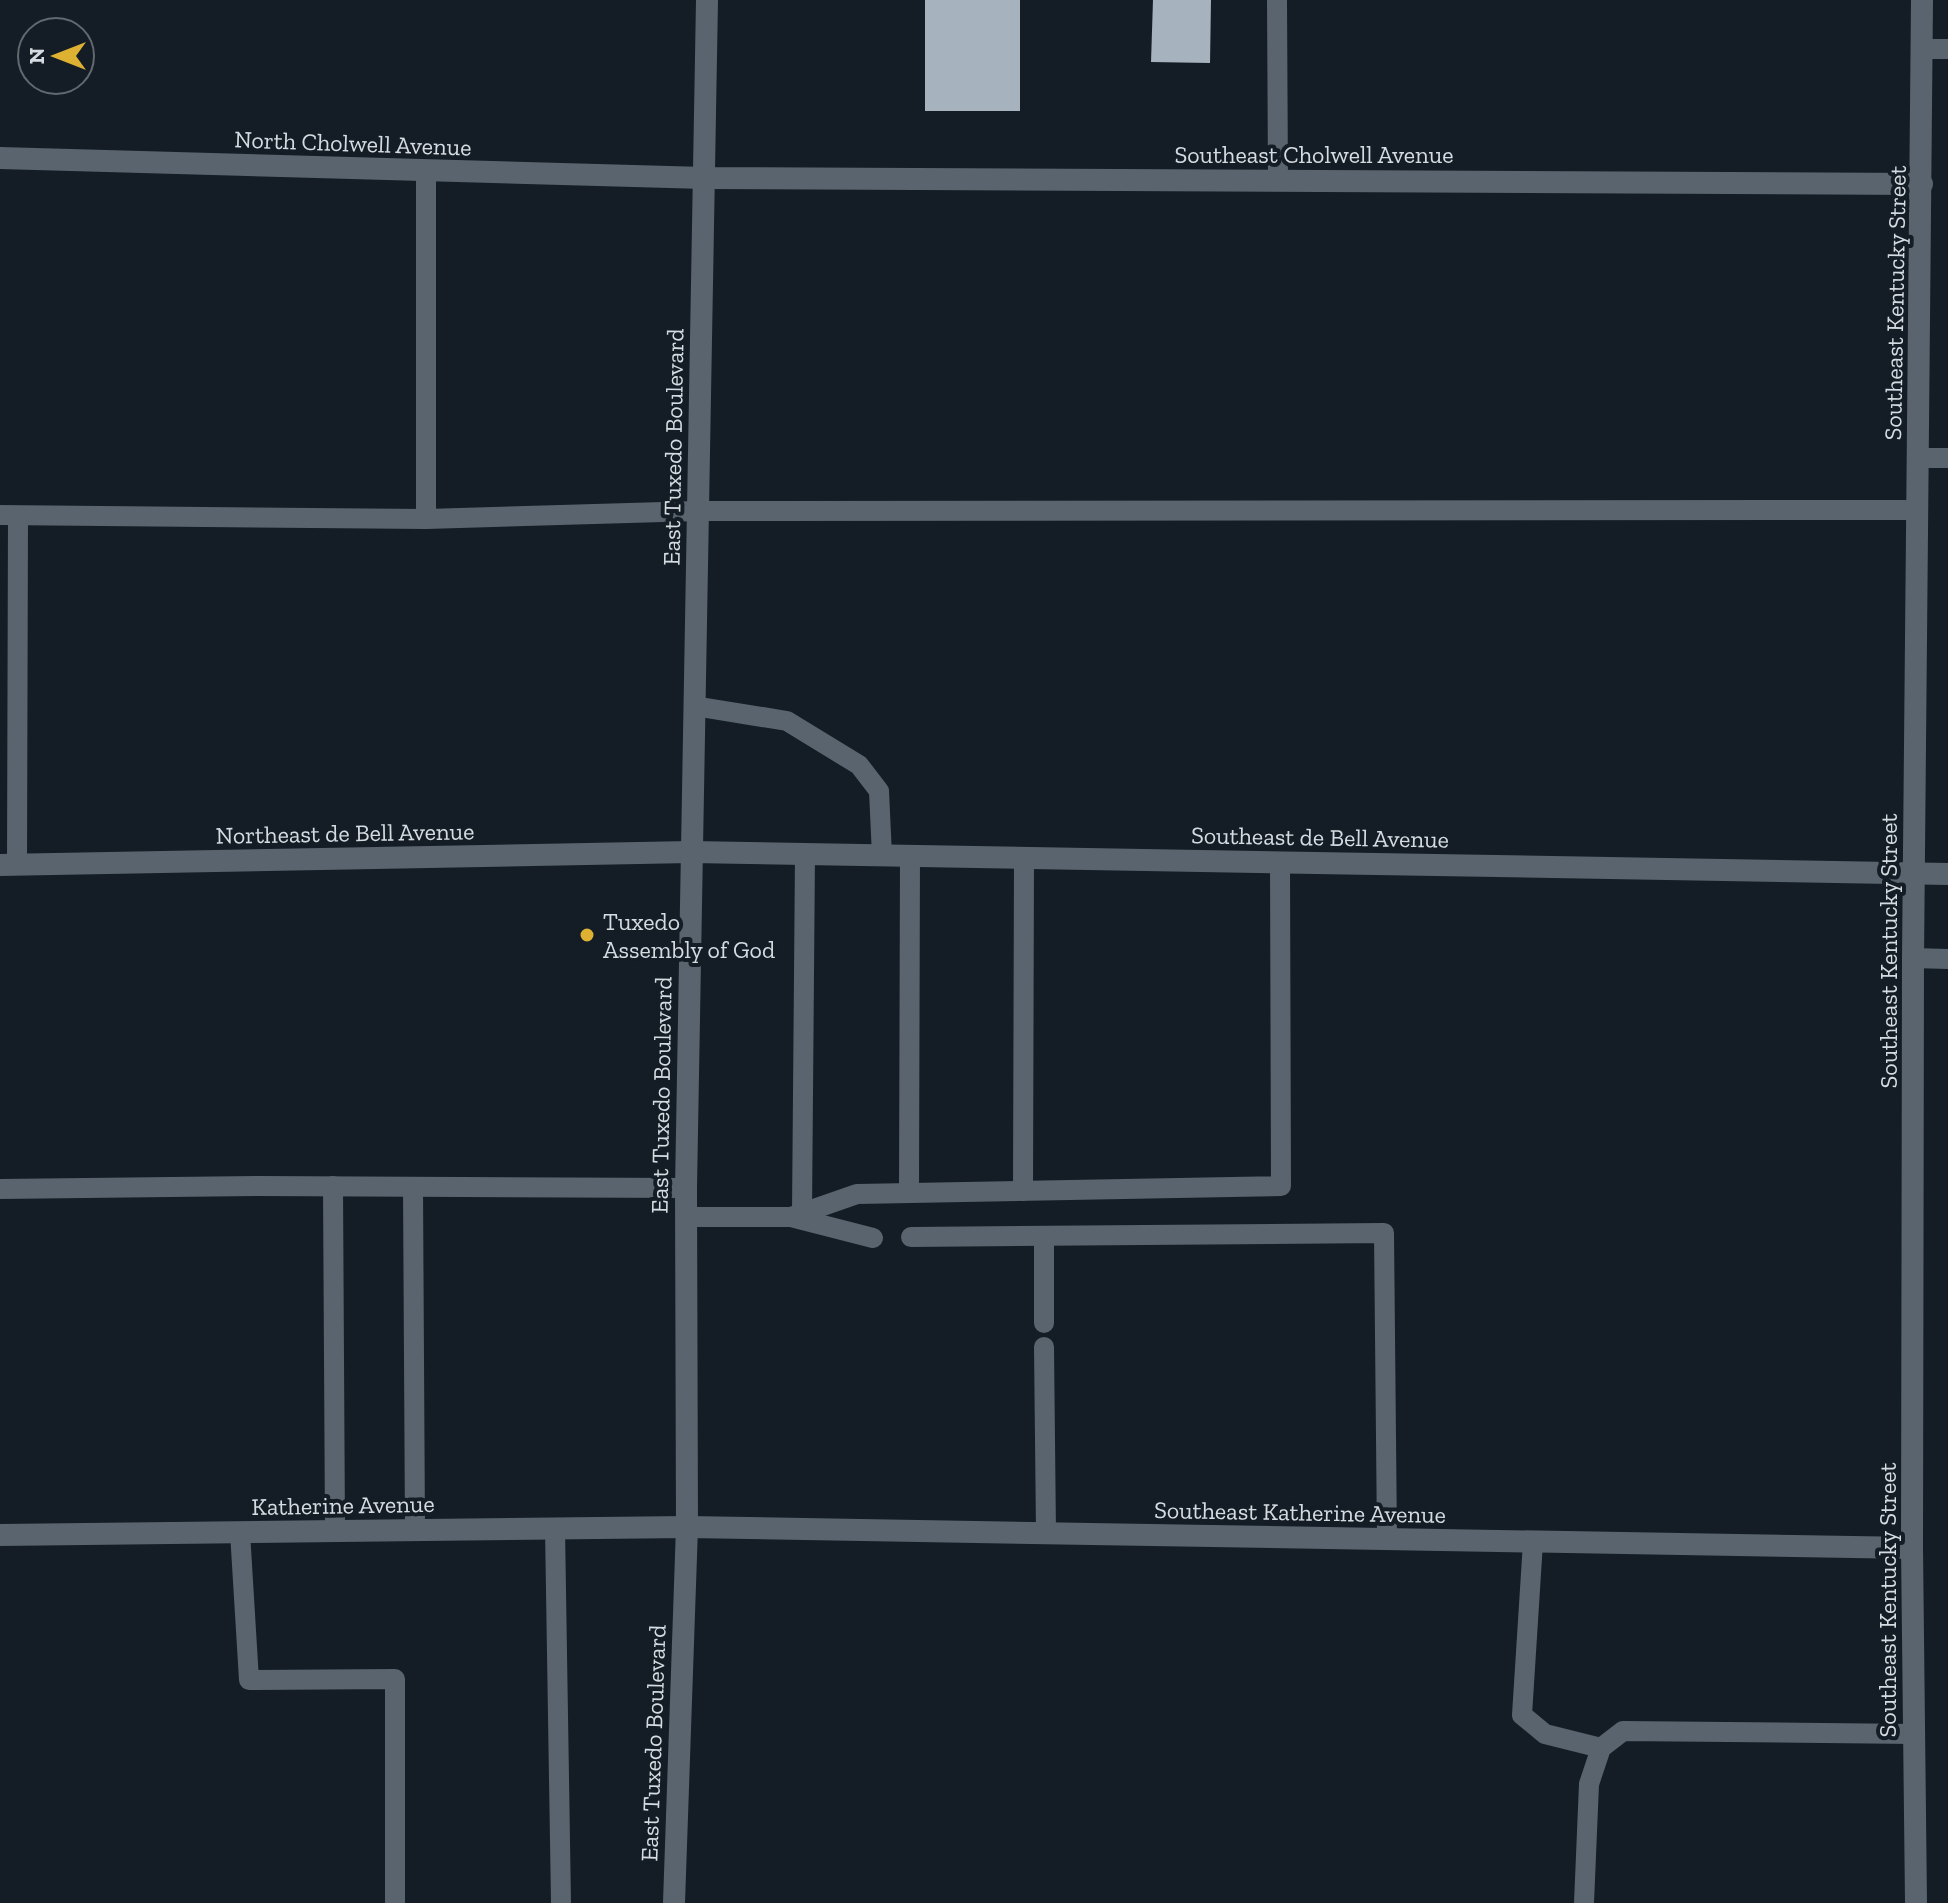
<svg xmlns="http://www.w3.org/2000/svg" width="1948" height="1903" viewBox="0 0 1948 1903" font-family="'Zilla Slab',serif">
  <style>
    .building { fill: #a6b2bd }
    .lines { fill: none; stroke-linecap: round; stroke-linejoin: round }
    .service { stroke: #59646e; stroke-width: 20 }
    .minor { stroke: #59646e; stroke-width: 22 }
    .secondary { stroke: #59646e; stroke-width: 22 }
    .poi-dot { fill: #deb133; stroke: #141d25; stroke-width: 3 }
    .labels { text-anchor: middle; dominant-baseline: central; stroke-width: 8; stroke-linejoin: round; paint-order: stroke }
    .street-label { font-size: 24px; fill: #d5dce1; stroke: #141d25 }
    .poi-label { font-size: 24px; fill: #d5dce1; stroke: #141d25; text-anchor: start }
  </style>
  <rect width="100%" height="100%" fill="#141d25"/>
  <g class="building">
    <rect x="925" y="0" width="95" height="111"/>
    <path d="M1153 0H1211L1210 63 1151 62Z"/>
  </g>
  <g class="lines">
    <g class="service">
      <path d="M1277 0 1278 180"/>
      <path d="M1922 49H1948"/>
      <path d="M426 172V519"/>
      <path d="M1919 458H1948"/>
      <path d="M0 515 426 519 698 511 1918 510"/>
      <path d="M694 706 787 721 859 765 879 791 882 856"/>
      <path d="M17 865 18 516"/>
      <path d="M1913 958 1948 959"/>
      <path d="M333 1186 335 1531"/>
      <path d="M413 1187 415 1530"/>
      <path d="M0 1189 260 1186 686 1188"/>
      <path d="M1023 1191 1024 858"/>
      <path d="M909 1192 910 856"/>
      <path d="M802 1213 805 854"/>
      <path d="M686 1217H791L857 1194 1281 1186 1280 863"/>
      <path d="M791 1217 873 1238"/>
      <path d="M1044 1236V1323"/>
      <path d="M911 1237 1384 1233 1387 1539"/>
      <path d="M1044 1347 1046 1533"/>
      <path d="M555 1528 561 1903"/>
      <path d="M240 1532 249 1680 395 1679V1903"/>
      <path d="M1533 1542 1522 1715 1545 1734 1601 1748"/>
      <path d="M1584 1903 1589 1784 1601 1748 1623 1731 1914 1734"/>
    </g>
    <g class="minor">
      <path d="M0 158 705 178 1922 184"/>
      <path d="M0 865 691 852 1948 874"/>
      <path d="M0 1535 687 1527 1912 1548"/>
      <path d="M1916 1903 1912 1548 1913 958 1922 0"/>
    </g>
    <path class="secondary" d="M674 1903 687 1527 686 1188 707 0"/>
  </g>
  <circle class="poi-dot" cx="587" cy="935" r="8"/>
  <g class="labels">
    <g class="street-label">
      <text transform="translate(353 143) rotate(2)">North Cholwell Avenue</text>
      <text x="1314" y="154">Southeast Cholwell Avenue</text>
      <text transform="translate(1895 303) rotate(-89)">Southeast Kentucky Street</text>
      <text transform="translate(673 447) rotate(-89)">East Tuxedo Boulevard</text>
      <text transform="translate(345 833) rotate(-1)">Northeast de Bell Avenue</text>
      <text transform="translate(1320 837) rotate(1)">Southeast de Bell Avenue</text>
      <text transform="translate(1888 951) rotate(-90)">Southeast Kentucky Street</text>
      <text transform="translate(661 1095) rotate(-89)">East Tuxedo Boulevard</text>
      <text transform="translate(343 1505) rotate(-1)">Katherine Avenue</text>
      <text transform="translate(1300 1512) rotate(1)">Southeast Katherine Avenue</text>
      <text transform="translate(1887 1600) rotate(-90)">Southeast Kentucky Street</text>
      <text transform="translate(653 1743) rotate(-88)">East Tuxedo Boulevard</text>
    </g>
    <g class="poi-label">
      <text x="603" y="921">Tuxedo<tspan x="603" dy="28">Assembly of God</tspan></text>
    </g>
  </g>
  <g transform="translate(56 56) rotate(270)"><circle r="38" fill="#141d25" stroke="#616970" stroke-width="2"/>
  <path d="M0-6L14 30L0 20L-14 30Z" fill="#deb133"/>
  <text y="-12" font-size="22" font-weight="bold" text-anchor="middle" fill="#d5dce1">N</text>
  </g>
</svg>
